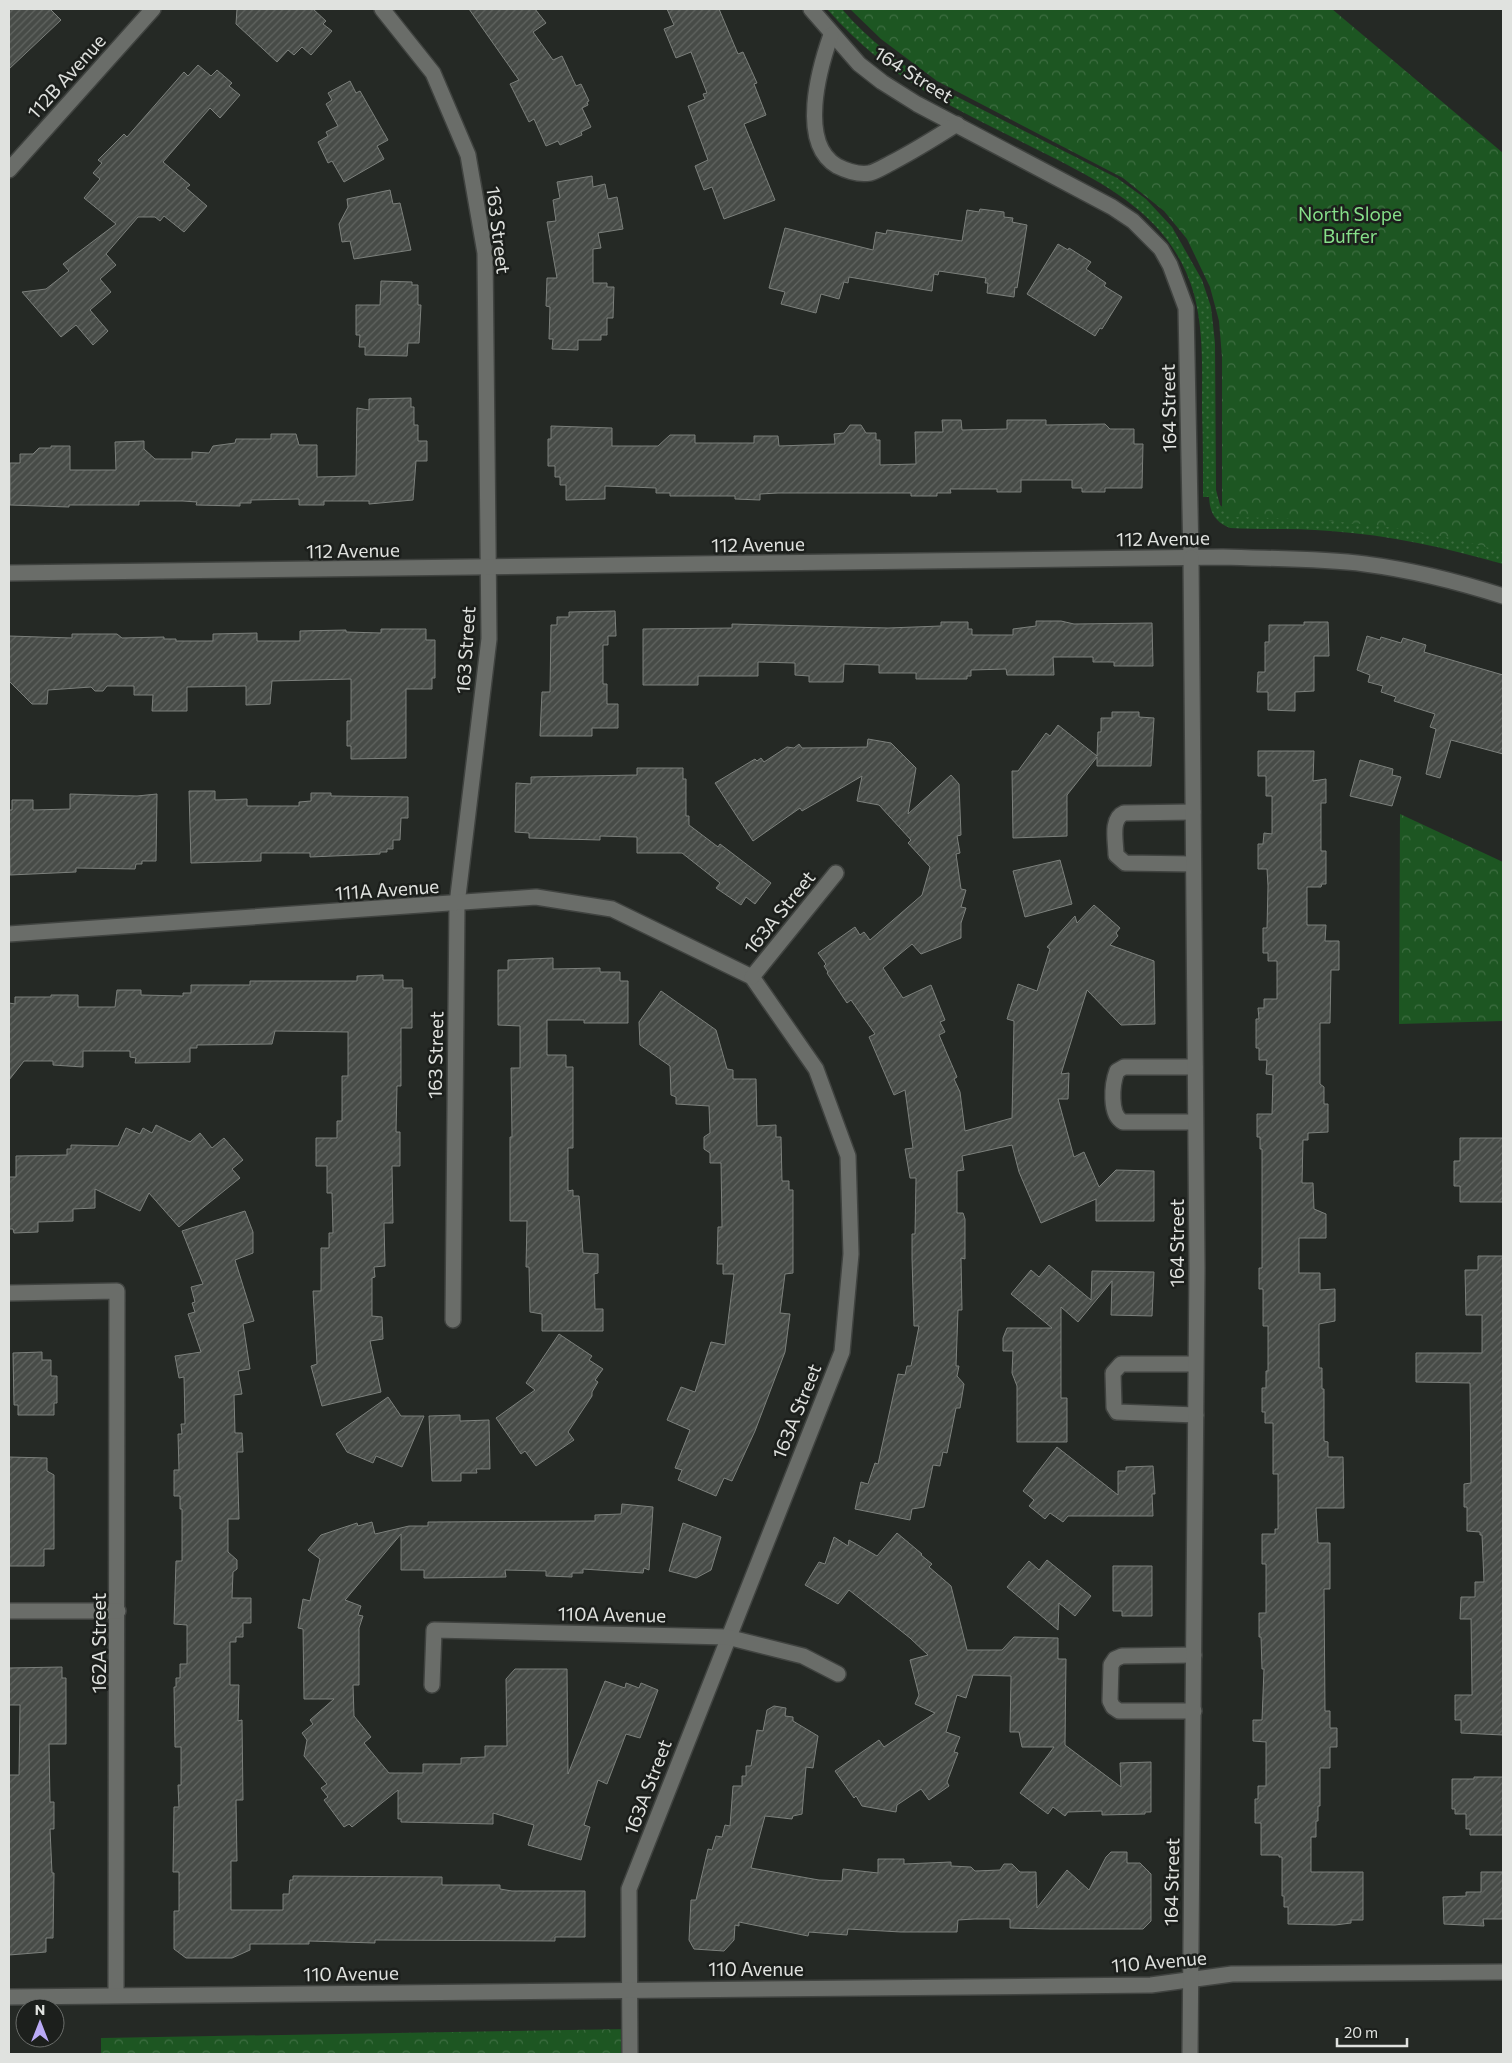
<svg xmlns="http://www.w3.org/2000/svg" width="1512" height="2063" viewBox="0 0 1512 2063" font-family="Commissioner,sans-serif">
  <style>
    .grass { fill: url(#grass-dots) }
    .park { fill: url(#park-crowns) }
    .building { fill: url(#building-hatch); stroke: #7c807c }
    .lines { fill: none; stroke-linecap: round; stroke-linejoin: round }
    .street-casing { stroke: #404340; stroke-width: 18 }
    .secondary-casing { stroke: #404340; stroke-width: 18 }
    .street { stroke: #6a6d69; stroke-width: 15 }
    .secondary { stroke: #6a6d69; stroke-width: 15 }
    .labels { text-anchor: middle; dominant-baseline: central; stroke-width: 5; stroke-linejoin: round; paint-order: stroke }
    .street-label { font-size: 19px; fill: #e0e2df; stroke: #1c1f1c }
    .park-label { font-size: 19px; fill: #86df89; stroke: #1c1f1c }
  </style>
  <defs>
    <pattern id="grass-dots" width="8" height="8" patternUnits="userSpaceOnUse" patternTransform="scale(1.25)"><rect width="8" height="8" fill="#1d5622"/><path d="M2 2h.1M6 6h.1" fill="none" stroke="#3e6e42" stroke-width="1.8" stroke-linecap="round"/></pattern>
    <pattern id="park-crowns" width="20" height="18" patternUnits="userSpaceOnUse" patternTransform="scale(1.25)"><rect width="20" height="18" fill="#1d5622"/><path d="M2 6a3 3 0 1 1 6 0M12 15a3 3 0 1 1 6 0" fill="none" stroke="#3e6e42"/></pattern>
    <pattern id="building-hatch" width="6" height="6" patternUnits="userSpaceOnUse" patternTransform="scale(1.25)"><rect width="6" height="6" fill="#474b47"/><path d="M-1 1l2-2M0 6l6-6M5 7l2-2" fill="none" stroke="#616561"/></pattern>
  </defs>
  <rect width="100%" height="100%" fill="#252925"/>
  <path class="grass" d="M827 9H842C867 39 901 64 934 85L1117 178 1146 199 1172 227 1202 280 1211 307 1215 343 1216 490 1220 505 1227 511 1358 517 1503 538V564C1447 548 1389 535 1330 531 1297 528 1263 530 1230 528 1215 522 1210 513 1209 497H1203C1203 468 1203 439 1202 410 1202 371 1204 332 1194 294 1173 222 1118 191 1056 159 1015 138 974 119 935 97 895 75 857 43 827 9Z"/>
  <g class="park">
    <path d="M850 9H1332L1503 153V552C1411 524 1328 519 1232 517L1222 507V357L1219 321 1210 287 1187 239 1164 211 1123 178 937 81 881 39Z"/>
    <path d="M1400 814 1503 862V1021L1399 1024Z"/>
    <path d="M630 2029V2054H101V2038Z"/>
  </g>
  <g class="building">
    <path d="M9 9H50L61 20 9 69Z"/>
    <path d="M237 9H313L326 21 323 24 332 31 311 55 302 47 294 55 288 50 277 62 236 24Z"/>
    <path d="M469 9H535L546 23 533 32 553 60 562 56 576 86 581 84 589 101 587 102 588 105 582 108 591 127 581 132 582 135 560 145 558 141 546 146 534 119 529 122 510 84 519 80Z"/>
    <path d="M667 9H719L738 54 743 52 757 83 754 84 766 115 744 124 775 200 724 219 712 187 704 190 695 166 708 160 688 106 705 99 703 94 707 93 691 52 676 58 664 29 674 25Z"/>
    <path d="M198 65 211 76 217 70 232 83 229 86 240 95 220 118 210 108 163 162 190 185 186 188 207 206 184 232 164 216 160 221 155 217H138L106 254 116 265 100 279 111 292 90 310 108 331 93 345 76 325 61 337 22 292 46 289 69 271 63 264 116 224 84 198 100 179 93 173 102 163 98 160 124 134 127 137 184 72 188 76Z"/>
    <path d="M350 81 356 93 360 91 388 140 377 146 384 159 344 182 332 161 328 163 318 142 328 136 326 132 338 126 326 104 332 100 328 93Z"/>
    <path d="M592 176 593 187 605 184 608 199 617 197 623 229 598 233 601 248 593 249V283H607V287H614L613 318H607V335H601V340H578V350L552 349 553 339H549L550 307 546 306 547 278H557L547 222 556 221 553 200 560 198 557 182Z"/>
    <path d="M390 190 393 204 400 203 411 250 354 259 350 241 342 242 339 224 348 207 347 199Z"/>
    <path d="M980 209 1004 212V217L1013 218 1012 222 1027 225 1017 288 1015 287 1014 297 987 293 988 283H985L986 278 939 271 938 275 934 274 932 291 849 277 848 283 844 282 839 299 821 294 816 313 781 304 785 292 769 288 785 228 873 250 876 232 886 234 887 230 962 241 967 210 979 212Z"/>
    <path d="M1058 244 1068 250 1069 248 1091 262 1086 269 1106 283 1104 286 1122 297 1102 329 1100 328 1095 336 1027 294Z"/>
    <path d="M381 281 412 282V285H418V305H421L419 343H408L407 356 365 355V347H359L360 335H356V305H380Z"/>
    <path d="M411 398V407H414V425H418V441H427V461H416L413 500 369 504V501H324V505H299V499L251 500V503H240V506L196 505 197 502 183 501H139V505H69V507L10 505V463H20V454H33L39 448H51V446H70V470H116L115 442 144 441V449L155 459H192V452L209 453 213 446 235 443 236 439H271V434H296L299 445H317V477L356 476 357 408 369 410V399Z"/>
    <path d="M942 420H961L962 430 1007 429V420H1046V425L1105 424 1110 429H1134V444H1143L1142 488H1105V492H1082V488H1072V480H1021V492H997V489H950L951 493H937V496H911V493H778L760 494V500L735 499V496H670V493H656V488L605 486V499L566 500V485H560V477H555V466H548V439H551V426L612 428V446H658L670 435H695V443H754V436H778L779 446 835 444 834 434 844 433 850 425H861L866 433H876V440H880V465L916 464 915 432H943Z"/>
    <path d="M615 611 616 636H608V645H603V684H607V704H618V728H592V736H540L542 692H550L551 625H557V617H569V612Z"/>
    <path d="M1036 621H1061L1074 624 1152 623 1153 666H1114V662H1093V657H1053L1054 675H1007L1006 669 971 670V676H967V679H916V673H879V665L844 664 843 682H809V676L795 675V663L758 662V676H698V685H643V629L732 628V624L888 628 941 626V622H968V629H972V635H1013V629L1036 626Z"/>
    <path d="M1304 622H1328L1329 656H1314V691L1295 692V711L1268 710V692H1257L1258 672H1265V642H1269V625H1304Z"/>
    <path d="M381 629H426V640H435V678H432V689H406V758L351 759V746H347V721H351V679L272 681 270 704 246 705V686L187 687V711H152L153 695H134V686H107L103 691H95L91 687 48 690 47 704H32L9 681V636L72 638V634H117L122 638 164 637V639H176V641H213V634L257 633V641H300V631L346 630V632L381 633Z"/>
    <path d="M1367 636 1380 640 1381 637 1401 643 1403 638 1426 645 1424 652 1503 675V754L1451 740 1440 778 1426 774 1436 729 1430 727 1435 714 1394 701 1396 697 1381 692 1383 686 1368 682 1370 675 1357 670Z"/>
    <path d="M1112 712H1139V717L1154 718 1151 766H1097V757L1067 795V836L1013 838 1012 771H1018L1046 733 1050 736 1058 725 1097 756 1098 732H1101V718H1112Z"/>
    <path d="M868 739 891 743 916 768 908 814 951 775 959 784 961 835 957 836 960 853 956 854 961 889 966 890 961 907 966 908 961 923V938L921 954 912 944 883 968 903 998 931 985 945 1020 940 1022 945 1032 939 1035 957 1077 954 1079 960 1092 965 1131 1012 1118 1014 1021 1007 1019 1018 984 1037 991 1050 949 1047 947 1075 916 1077 923 1094 905 1120 928 1116 933 1118 936 1110 945 1154 961 1155 1024 1121 1025 1087 990 1061 1074 1069 1073 1068 1099H1058L1074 1157 1084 1152 1099 1187 1116 1170 1154 1171V1221H1096V1199L1041 1223 1019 1172 1012 1145 962 1156 964 1170 957 1171V1213H963L965 1219V1259L961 1258 962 1310H958L956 1366H959L957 1376 964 1384 960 1408H956L947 1453 943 1452 940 1466 933 1465 924 1507 912 1509 910 1520 855 1509 861 1482 868 1484 875 1463 878 1464 898 1374 905 1375 907 1366H911L919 1326H914L912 1258V1234H915L916 1178H910L905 1149 913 1148 905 1090 894 1095 869 1037 875 1034 851 1000 847 1003 827 973 828 972 824 966 826 964 818 953 855 927 860 935 864 932 870 940 922 895 930 867 908 843 911 840 879 805 857 801 862 776 802 811 800 808 753 841 715 783 755 759 757 761 761 758 764 762 787 747 794 748 799 744 802 748 867 747Z"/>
    <path d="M1258 751H1314L1313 781 1326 779V803H1321V851H1326V884H1322L1321 887H1307V925H1326L1325 941H1339V970H1331L1330 1023H1320V1084L1324 1087V1104H1328V1132L1308 1133V1140H1303L1302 1183H1313L1314 1209 1326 1214V1238H1299V1273H1320V1290L1335 1289V1321L1319 1324V1368H1322V1389H1324V1441L1328 1442V1457H1343L1344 1508H1316L1318 1543H1330V1589H1324L1325 1711H1330V1728H1337V1747H1330V1768H1320V1806H1318V1821H1316V1837H1311V1872H1363V1920H1351V1923L1335 1925 1288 1924V1907H1284V1896H1282V1857H1279V1855H1261V1823H1255V1799H1258V1786H1266V1742L1253 1741V1720H1262L1264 1669H1262L1261 1637H1259V1613H1266V1564H1262V1534H1275V1529H1278V1474H1273V1423H1265V1412H1262V1388H1266V1371H1268V1326H1263V1289H1259V1268H1262V1149H1260V1137H1257V1114H1272L1273 1075 1266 1074 1267 1060H1259V1048H1256V1019H1259L1258 1008H1264V999H1277V961H1268V953H1263V928H1267L1268 886 1267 869H1258V844H1263L1264 833 1272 834V796H1266V776H1258Z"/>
    <path d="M1360 760 1393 769 1392 775 1401 777 1392 806 1350 796Z"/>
    <path d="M637 768H683V779H686V816H689V825L718 847 720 844 771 883 755 904 746 897 741 905 716 888 720 883 682 853H637V837L600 836V840L529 838V833L515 832 516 783 531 784V777L637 775Z"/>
    <path d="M189 791H215V800L247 799V806H299V802L311 801V793H331V796L408 797V818H401L400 840H393V849H387V852H380V854L310 857V853H261V861L191 863Z"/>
    <path d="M70 794 137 796 157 794 156 861H142V864H136L135 869 76 868V872L10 875 9 810H12V800H33V810L70 809Z"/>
    <path d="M1060 860 1072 904 1025 917 1013 871Z"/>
    <path d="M553 958V969L600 968V972H620V981H628V1023H584V1020H547V1055H566V1067H573V1148H568V1191L573 1190V1196H579L583 1253 598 1254V1273L594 1274 595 1309H603V1331H542V1314L530 1312 529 1267H526L527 1221H510V1137H512L511 1068H520V1026L498 1025V970H508V960Z"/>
    <path d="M383 975V980H403V988H412V1028H401V1086H397L396 1132H400V1166H392L393 1223H384L385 1266 374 1267 375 1277 372 1278V1316L382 1317 383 1339 370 1341 381 1392 322 1406 311 1366 317 1364 313 1291H321V1248H329V1233H333L332 1193H327V1166H316V1138H337V1121H342V1076H348V1032L275 1031 272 1044 197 1045V1048H190V1062L135 1063 136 1058 130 1057V1051H83V1067L53 1065V1061H24L9 1080V1003L15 1004V997H51V995H78V1007H115L117 990H141V995L183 996V993H191V985H250V981H357V976Z"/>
    <path d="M661 991 716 1030 727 1069 733 1070V1079H756L757 1126 776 1125V1137H781L782 1181H789V1190H793V1273L785 1274 780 1313 790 1314 785 1352 755 1431 732 1481 724 1478 716 1496 678 1480 682 1470 675 1468 690 1430 667 1420 681 1387 695 1392 711 1342 725 1345 734 1274H723V1264H717L718 1227H722L721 1163H710V1153L704 1149V1137L710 1133 709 1106 676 1104V1097L671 1095 670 1066 640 1045 639 1022Z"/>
    <path d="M156 1125 190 1142 200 1133 212 1148 224 1138 243 1160 232 1169 240 1178 179 1227 149 1193 140 1211 95 1189V1208L73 1209V1221L38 1222V1232L14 1233 13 1229H9V1177H16V1156L67 1155V1149H71V1145L118 1146 126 1128 140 1134 143 1128 152 1133Z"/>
    <path d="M1460 1138H1503V1202H1460V1186H1454V1161H1460Z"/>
    <path d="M245 1211 253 1232V1253L235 1260 254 1321 243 1324 250 1369 238 1371 242 1394 234 1395 235 1433H242L243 1452H237L239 1519H228V1552L237 1560V1569L233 1572 232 1598H251V1623H243V1637H236V1642H230V1685H239L238 1721 242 1720 243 1800H236L237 1861H231V1910H283V1894H289L290 1880H293V1876L442 1877V1885H500V1889L512 1891H585V1937H555V1941L375 1940V1943L309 1941V1944H250V1950L232 1958H186L174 1949V1911H179V1872H173L174 1807H179L178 1785H181V1747H175L174 1687H176V1678H180V1664H187V1625L174 1624 176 1561H182V1509H180V1496H174V1470H179L178 1434H182L181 1424H185L184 1377 179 1378 175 1356 201 1352 188 1314 195 1312 192 1303 195 1302 191 1287 203 1284 182 1231Z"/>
    <path d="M1478 1256H1503V1735L1461 1733V1720H1455V1695H1472V1692L1471 1619H1460L1461 1597H1475V1582H1484L1482 1535H1480V1532L1467 1531V1507H1464V1484L1471 1483 1470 1383 1416 1382V1353H1482V1315H1466L1465 1270H1478Z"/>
    <path d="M1049 1265 1091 1300 1092 1271 1154 1272 1152 1316 1111 1315 1112 1281 1078 1322 1061 1307V1398H1067V1442H1017V1386L1012 1373 1013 1351H1003V1338L1007 1328H1052L1011 1294 1031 1270 1039 1277Z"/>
    <path d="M559 1334 592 1356 589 1360 603 1369 595 1380 598 1382 592 1392V1396L568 1432 574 1440 536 1466 525 1451 521 1454 496 1418 535 1390 526 1383Z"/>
    <path d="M42 1352V1360H51V1376H57V1403H54V1415H18V1405H14L13 1353Z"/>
    <path d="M388 1397 401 1416H424L402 1467 376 1456 373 1463 347 1452 336 1434Z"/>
    <path d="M460 1415V1421L489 1420 490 1469H476L477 1473H461V1481H432L429 1416Z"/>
    <path d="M1057 1447 1118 1495V1471H1126V1467L1153 1466 1155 1494H1152L1153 1516H1068L1063 1522 1050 1513 1045 1519 1029 1506 1034 1500 1023 1491Z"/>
    <path d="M9 1457 47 1458V1471L54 1475V1549H44V1566H9Z"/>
    <path d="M622 1504 653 1507 649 1570 644 1568 643 1573 583 1569V1573H572V1577L546 1576V1571L505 1570 506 1577 424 1578V1570H401V1534L345 1600 361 1606 358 1615 363 1616 359 1628V1685H353L354 1716 371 1737 364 1743 389 1773H423V1764H461V1758L485 1757V1746H507L506 1679 515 1669H567L568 1774 605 1681 625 1688 626 1683 639 1688 641 1683 658 1690 640 1738 626 1734 607 1784 598 1780 584 1825 590 1827 581 1860 528 1845 534 1825 493 1813V1824L401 1822V1819H398V1790L352 1827 349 1824 344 1827 324 1800 328 1797 321 1788 327 1784 304 1756 307 1740 302 1733 313 1724 310 1720 334 1699H304L303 1629 298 1628 303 1599 310 1601 320 1559 308 1550 321 1535 357 1523 358 1526 372 1522 375 1534 409 1526H428V1522L595 1521V1515L621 1514Z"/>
    <path d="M683 1523 721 1537 711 1570 696 1578 669 1571Z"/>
    <path d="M897 1533 922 1554 921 1555 932 1564 929 1567 951 1586 967 1650H1002L1014 1637 1058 1638V1659H1066L1065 1745 1121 1787 1120 1763 1151 1762V1812H1145V1814L1102 1815V1811L1068 1812 1065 1816 1053 1807 1048 1814 1020 1793 1054 1747H1022L1019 1732H1010L1011 1676 973 1675 966 1698 957 1695 946 1732 960 1737 954 1752 958 1753 947 1782 949 1786 929 1800 921 1789 897 1805 896 1812 862 1806 856 1796 854 1798 835 1771 879 1740 884 1747 935 1713 915 1704 919 1695 910 1660 928 1655 910 1638 849 1590 838 1604 805 1585 819 1562 825 1564 834 1537 848 1546 849 1540 877 1556Z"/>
    <path d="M1047 1560 1091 1596 1075 1616 1059 1603 1058 1630 1007 1587 1029 1561 1039 1570Z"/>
    <path d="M1113 1566H1152V1616H1122V1611H1113Z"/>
    <path d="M62 1667V1678H66V1744H49L50 1802H54V1829H50L52 1873H54L53 1938H46V1952L9 1955V1775H19L20 1705H9V1668Z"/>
    <path d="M774 1706 786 1708 785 1716 793 1717V1721L818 1736 813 1768 806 1767 802 1814 793 1816 792 1819 765 1816 751 1868 819 1880 842 1881 843 1869 878 1873V1859H904V1864L951 1862V1866L971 1867 975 1871 1000 1870 1004 1864H1012L1020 1872H1036L1037 1908 1067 1870 1089 1890 1106 1857 1111 1852H1127V1863H1140L1151 1874V1921L1143 1929H1050L1010 1928V1919H974L958 1920 957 1932H901L848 1929 847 1935 809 1932 808 1936 739 1922V1926L735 1925 734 1940 724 1951 694 1949 689 1940 691 1900H696L708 1849 712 1850 716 1836 722 1837 725 1825 730 1826 733 1786H742V1776H746V1766H751L757 1730 763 1731 767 1710Z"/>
    <path d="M1474 1777H1503V1835H1470V1829H1466V1814H1455V1809H1452V1779H1474Z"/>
    <path d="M1481 1872H1503V1919H1483L1484 1926 1444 1924 1443 1897 1466 1896V1892H1481Z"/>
  </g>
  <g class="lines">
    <g class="street-casing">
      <g id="street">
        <path d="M382 9 433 73 468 155 485 253 489 639 457 904 453 1320"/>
        <path d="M811 9 859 64 882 82 917 104 1112 207 1133 221 1161 249 1170 265 1186 308 1191 558"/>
        <path d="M831 35C819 69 798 143 837 166 847 171 859 175 870 173 877 171 885 166 891 163 914 151 935 138 957 124"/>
        <path d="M9 170 153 9"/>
        <path d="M1193 812 1124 813C1110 819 1116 842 1116 855L1125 863 1193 864"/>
        <path d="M9 934 536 897 612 909 752 977 816 1069 848 1156 851 1254 842 1352 629 1889 630 2054"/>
        <path d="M752 977 836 873"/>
        <path d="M1195 1067H1124L1117 1071C1112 1084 1109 1115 1123 1122H1195"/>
        <path d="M9 1293 117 1291 116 1995"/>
        <path d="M1195 1364H1121L1113 1373 1114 1407 1117 1412 1196 1415"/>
        <path d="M9 1611H118"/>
        <path d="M432 1685 434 1630 727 1637 803 1656 838 1674"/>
        <path d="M1194 1711H1119L1113 1707 1110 1701 1111 1665 1115 1659 1122 1656 1194 1655"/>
        <path d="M9 1997 1151 1985 1232 1974 1503 1972"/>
      </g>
    </g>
    <g class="secondary-casing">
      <g id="secondary">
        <path d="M9 573 1223 557C1270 559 1318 558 1365 564 1412 570 1459 582 1503 596"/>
        <path d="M1190 2054 1197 1268 1191 558"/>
      </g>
    </g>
    <use href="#street" class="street"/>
    <use href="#secondary" class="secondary"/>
  </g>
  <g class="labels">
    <g class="street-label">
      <text transform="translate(914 74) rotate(32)">164 Street</text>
      <text transform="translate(66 76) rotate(-48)">112B Avenue</text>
      <text transform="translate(499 230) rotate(83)">163 Street</text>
      <text transform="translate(1168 408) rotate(-91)">164 Street</text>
      <text transform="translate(1163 538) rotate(-1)">112 Avenue</text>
      <text transform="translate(758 544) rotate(-1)">112 Avenue</text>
      <text transform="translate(353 550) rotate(-1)">112 Avenue</text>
      <text transform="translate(465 650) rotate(-86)">163 Street</text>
      <text transform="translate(387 889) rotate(-4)">111A Avenue</text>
      <text transform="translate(779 912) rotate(-51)">163A Street</text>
      <text transform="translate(435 1055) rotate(-89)">163 Street</text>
      <text transform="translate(1176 1243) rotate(-90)">164 Street</text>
      <text transform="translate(796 1411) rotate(-68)">163A Street</text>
      <text transform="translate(612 1614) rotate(1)">110A Avenue</text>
      <text transform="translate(98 1643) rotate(-90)">162A Street</text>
      <text transform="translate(647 1787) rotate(-69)">163A Street</text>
      <text transform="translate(1171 1882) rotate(-89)">164 Street</text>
      <text transform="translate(1159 1961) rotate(-5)">110 Avenue</text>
      <text x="756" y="1968">110 Avenue</text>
      <text transform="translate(351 1973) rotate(-1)">110 Avenue</text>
    </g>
    <g class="park-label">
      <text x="1350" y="213">North Slope<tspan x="1350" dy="22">Buffer</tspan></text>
    </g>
  </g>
  <rect width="1512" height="2063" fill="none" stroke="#e0e2df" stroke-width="20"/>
  <g transform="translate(40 2023)"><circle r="24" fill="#1c1f1c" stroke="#6a6d6a"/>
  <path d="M0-4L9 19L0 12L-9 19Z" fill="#baaaf6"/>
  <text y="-8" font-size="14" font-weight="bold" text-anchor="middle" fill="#e0e2df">N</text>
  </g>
  <path d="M1337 2038v8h70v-8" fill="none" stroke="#e0e2df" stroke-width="2.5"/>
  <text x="1344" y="2038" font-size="15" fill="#e0e2df" stroke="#1c1f1c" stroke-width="4" paint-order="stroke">20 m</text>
</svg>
